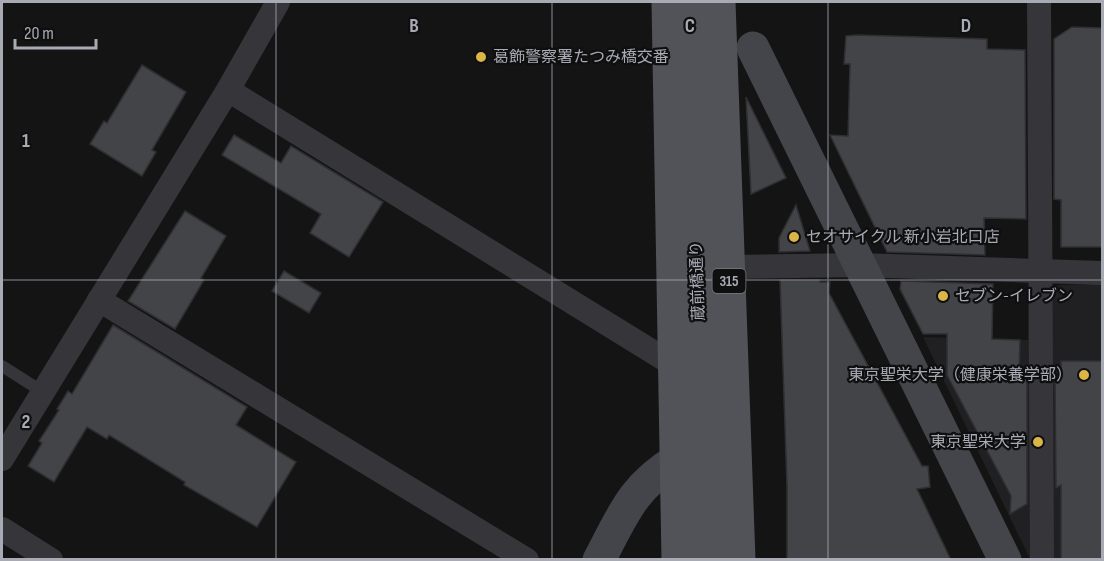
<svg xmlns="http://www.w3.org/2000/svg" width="1104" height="561" viewBox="0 0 1104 561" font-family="'Sofia Sans Condensed','Noto Sans JP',sans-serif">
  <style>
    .built { fill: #202022 }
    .building { fill: #434448; stroke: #2f2e31; stroke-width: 1.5 }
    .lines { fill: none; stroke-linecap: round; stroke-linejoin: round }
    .lane { stroke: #36363a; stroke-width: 12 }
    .street { stroke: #36363a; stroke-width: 24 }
    .secondary { stroke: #44454a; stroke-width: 33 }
    .primary { stroke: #525359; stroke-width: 33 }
    .primary-bridge { stroke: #525359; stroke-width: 33 }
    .grid { fill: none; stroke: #a8aab4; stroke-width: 1.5; stroke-opacity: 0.55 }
    .poi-dot { fill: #dab548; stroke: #0f0f10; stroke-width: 2 }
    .labels { text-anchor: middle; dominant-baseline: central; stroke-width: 4.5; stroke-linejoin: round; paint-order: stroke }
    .shield { fill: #0f0f10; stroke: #7a7c83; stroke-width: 1.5 }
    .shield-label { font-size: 15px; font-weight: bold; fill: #a8aab4 }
    .poi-label { font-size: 16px; fill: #a8aab4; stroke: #0f0f10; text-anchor: start }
    .street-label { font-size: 16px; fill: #a8aab4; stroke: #0f0f10 }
    .grid-label { font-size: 20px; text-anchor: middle; font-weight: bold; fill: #a8aab4; stroke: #0f0f10; stroke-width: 4.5; stroke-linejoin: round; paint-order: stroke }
  </style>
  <rect width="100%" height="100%" fill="#141415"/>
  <path class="built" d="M1102 284V559H1030L923 337 1028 340 1029 289 1063 285Z"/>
  <g class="building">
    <path d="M1072 27 1102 28V247H1061V200L1054 199V39Z"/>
    <path d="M857 35 987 39V49L1025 50 1026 219 984 218 985 255 887 252 830 135 848 136 850 64H844L846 36Z"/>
    <path d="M142 65 186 92 152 150 156 152 142 176 90 144 104 121 107 123Z"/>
    <path d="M746 97 786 178 751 194Z"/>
    <path d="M234 135 281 163 291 146 383 202 349 257 310 233 321 214 222 155Z"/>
    <path d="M796 205 810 251 779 252V238Z"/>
    <path d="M185 211 226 236 201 278 204 280 175 329 128 301Z"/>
    <path d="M284 271 321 293 309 313 272 291Z"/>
    <path d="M780 280H819L820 282H830L829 293 922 466H928L930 487 917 489 951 560H787V486Z"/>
    <path d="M901 281 993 284 992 339 1020 340 1019 377H1027V504L1010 514 1011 496 947 375V334H923L900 289Z"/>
    <path d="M113 325 247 407 236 425 296 462 257 527 184 485 185 482 109 435 107 439 87 427 54 482 28 466 42 443 39 441 59 410 57 409 68 391 72 394Z"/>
    <path d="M1061 361H1102V560H1061V485L1056 488 1055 376H1061Z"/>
  </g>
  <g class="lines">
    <path class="lane" d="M2 366 43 392"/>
    <g class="street">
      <path d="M1039 2 1042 560"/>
      <path d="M228 90 674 365"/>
      <path d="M728 267 859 265 1102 273"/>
      <path d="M99 300 527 560"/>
      <path d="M2 459 228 90 278 2"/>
      <path d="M2 529 51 560"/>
    </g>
    <g class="secondary">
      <path d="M753 48 1005 560"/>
      <path d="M599 560C623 515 632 487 677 460"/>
    </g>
    <g class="primary">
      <path d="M668 2 678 560"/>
      <path d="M719 2 739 560"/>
    </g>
    <path class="primary-bridge" d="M693 2 696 237 707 560"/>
  </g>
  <path class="grid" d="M276 2V560M552 2V560M828 2V560M2 280H1102"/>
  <g class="poi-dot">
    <circle cx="481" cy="57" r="6"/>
    <circle cx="794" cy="237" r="6"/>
    <circle cx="943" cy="296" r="6"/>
    <circle cx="1084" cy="375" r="6"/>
    <circle cx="1038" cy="442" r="6"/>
  </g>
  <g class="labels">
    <rect class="shield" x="712.5" y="269" width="33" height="24" rx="4.5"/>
    <g class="shield-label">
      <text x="729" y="281">315</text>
    </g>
    <g class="poi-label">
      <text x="493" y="57">葛飾警察署たつみ橋交番</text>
      <text x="806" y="237">セオサイクル 新小岩北口店</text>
      <text x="955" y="296">セブン-イレブン</text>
      <text x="1072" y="375" text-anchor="end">東京聖栄大学（健康栄養学部）</text>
      <text x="1026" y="442" text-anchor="end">東京聖栄大学</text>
    </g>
    <g class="street-label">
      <text transform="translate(698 281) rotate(-92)">蔵前橋通り</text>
    </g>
  </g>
  <g class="grid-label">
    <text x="414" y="32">B</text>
    <text x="690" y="32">C</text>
    <text x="966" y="32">D</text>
    <text x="26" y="147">1</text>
    <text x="26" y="428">2</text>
  </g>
  <rect width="1104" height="561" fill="none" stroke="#a8aab4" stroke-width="6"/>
  <path d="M15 39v9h81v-9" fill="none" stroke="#a8aab4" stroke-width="3"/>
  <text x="24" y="39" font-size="18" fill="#a8aab4" stroke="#0f0f10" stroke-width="4.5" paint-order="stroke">20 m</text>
</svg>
